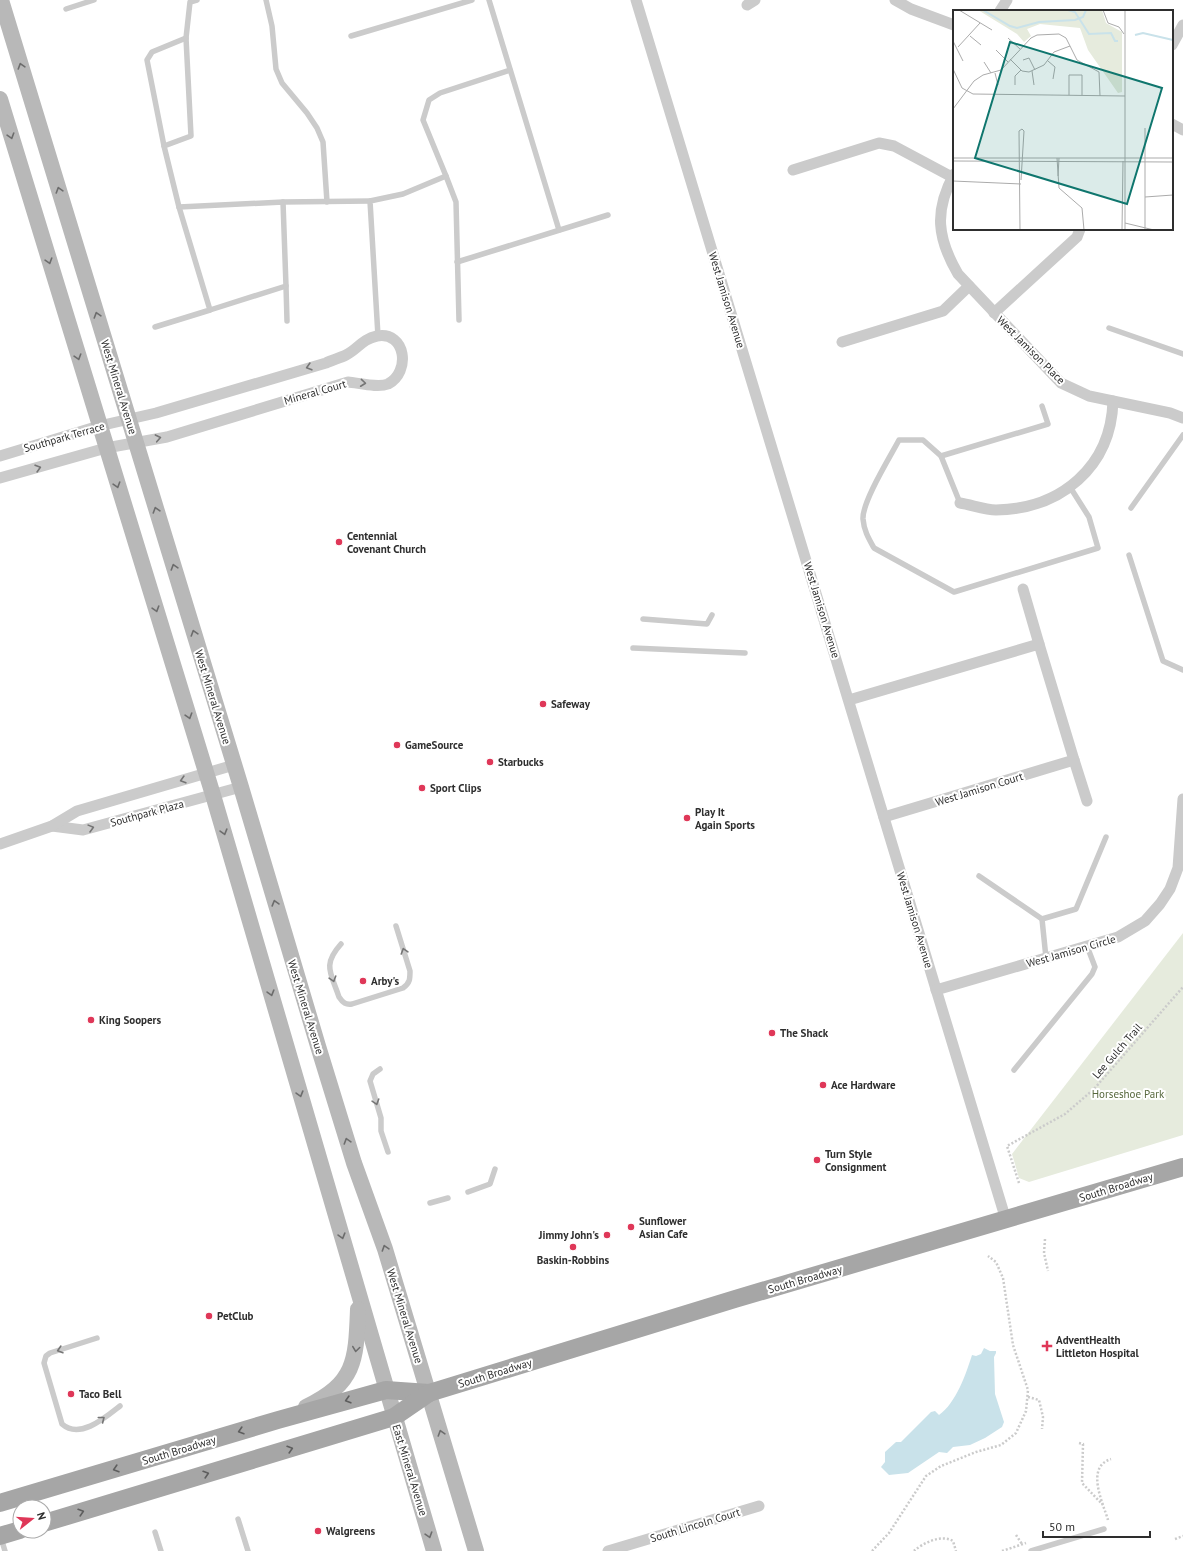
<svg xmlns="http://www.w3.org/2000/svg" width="1183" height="1551" viewBox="0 0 1183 1551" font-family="'PT Sans',sans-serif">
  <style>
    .green { fill: #e6ebdd }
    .water { fill: #c9e2ea }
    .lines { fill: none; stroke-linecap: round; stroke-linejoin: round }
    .path { stroke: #cbcbcb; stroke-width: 2.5; stroke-dasharray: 2 2; stroke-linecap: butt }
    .lane { stroke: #cbcbcb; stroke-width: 5.5 }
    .street { stroke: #cbcbcb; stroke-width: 11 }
    .secondary { stroke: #b8b8b8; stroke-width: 16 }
    .primary { stroke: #a6a6a6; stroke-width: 18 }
    .oneway { stroke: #6c6c6c }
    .oneway2 { stroke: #757575 }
    .oneway3 { stroke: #5e5e5e }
    .poi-dot { fill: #df3758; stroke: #fff; stroke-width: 1.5 }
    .labels { text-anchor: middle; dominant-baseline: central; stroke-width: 4; stroke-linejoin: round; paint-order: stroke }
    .street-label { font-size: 11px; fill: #2e2e2e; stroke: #fff }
    .poi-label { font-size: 11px; font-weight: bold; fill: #2e2e2e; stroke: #fff; text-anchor: start }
    .park-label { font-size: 11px; fill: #57683d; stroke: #fff }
    .inset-river { fill: none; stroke: #c9e2ea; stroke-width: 2 }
    .inset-road { fill: none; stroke: #ababab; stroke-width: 1 }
    .view { fill: #0f766e; fill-opacity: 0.15; stroke: #0f766e; stroke-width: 2 }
    .inset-edge { fill: none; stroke: #2e2e2e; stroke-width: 2 }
  </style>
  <rect width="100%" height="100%" fill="#fff"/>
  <path class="green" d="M1183 933V1135L1029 1182 1019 1178 1012 1154Z"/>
  <path class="water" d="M984 1348 990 1351H996V1353L994 1357 995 1394 1004 1422 1002 1427 985 1438 970 1445 953 1447 947 1453 939 1452 908 1473 889 1475 881 1467 885 1462V1452L896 1442H901L931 1412 935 1411 939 1415C956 1403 966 1374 972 1355L976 1356 981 1354Z"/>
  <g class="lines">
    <g class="path">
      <path d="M1019 1183 1007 1146 1065 1114 1094 1089 1183 987"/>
      <path d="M1045 1239 1044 1253 1048 1271"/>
      <path d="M1028 1397 1039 1400 1043 1417 1042 1429"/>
      <path d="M1079 1443 1083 1444 1082 1483 1103 1505"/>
      <path d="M1108 1520C1103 1503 1085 1467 1111 1459"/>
      <path d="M1016 1535 1022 1544"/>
      <path d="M1175 1539 1183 1536"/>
      <path d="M872 1551 889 1533 926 1476 941 1466 976 1452 1001 1445 1016 1433 1026 1411 1028 1390 1013 1345 1003 1278 996 1262 988 1256"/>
      <path d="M914 1551C923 1543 941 1534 953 1541L956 1551"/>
      <path d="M1002 1551 1026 1543"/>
    </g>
    <g class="lane">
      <path d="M266 0 272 26 276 69 282 83 307 113 317 128 323 142 327 202"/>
      <path d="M489 0 559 230"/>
      <path d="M66 9 94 0"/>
      <path d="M351 36 472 0"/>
      <path d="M164 146 147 60 152 52 186 38"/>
      <path d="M446 176 423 120 429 100 440 93 510 70"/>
      <path d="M283 202 370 201"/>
      <path d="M179 207 283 202 286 286 210 310"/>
      <path d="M457 262 608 215"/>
      <path d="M286 286 287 321"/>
      <path d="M155 327 210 310 179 207 164 146 191 136 186 38 190 2 197 0"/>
      <path d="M1109 328 1183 354"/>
      <path d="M378 336 370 201 403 194 446 176 456 202 459 320"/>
      <path d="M941 456 1048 424 1042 406"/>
      <path d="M960 503 941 456 923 440H899C890 457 862 502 863 519 864 531 869 539 874 548L954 592 1098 548 1089 517 1070 487"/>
      <path d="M1131 508 1183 435"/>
      <path d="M1129 555 1163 661 1183 670"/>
      <path d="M643 619 707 624 712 615"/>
      <path d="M633 648 745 653"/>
      <path d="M979 876 1042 919"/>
      <path d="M341 944C322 965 331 973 339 997 343 1003 346 1005 352 1004L403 988C410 983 410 979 410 971L396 926"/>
      <path d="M1046 958 1042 919 1076 909 1106 837"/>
      <path d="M380 1069 373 1074 370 1081 381 1118V1131L388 1152"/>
      <path d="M1014 1070 1092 974 1095 967 1087 946"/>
      <path d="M468 1192 490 1184 495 1169"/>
      <path d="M430 1203 448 1198"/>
      <path d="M97 1338 50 1353 46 1356 44 1363 62 1424C80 1440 106 1417 120 1406"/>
      <path d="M238 1519 248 1551"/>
      <path d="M155 1532 161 1551"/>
      <path d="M1 1538 5 1551"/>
      <path d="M1031 1551 1104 1529"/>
    </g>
    <g class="street">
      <path d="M636 0 1006 1220"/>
      <path d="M895 0 911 9 954 25"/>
      <path d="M747 5 755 0"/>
      <path d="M1000 11 1007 0"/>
      <path d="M1172 45 1183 25"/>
      <path d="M1172 124 1183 130"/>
      <path d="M793 170 879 143 894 146 952 177"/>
      <path d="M954 174C934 211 937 238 958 274L1061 383 1089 396 1170 413 1183 418"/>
      <path d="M994 313 1077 237 1080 229"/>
      <path d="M842 342 943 311 969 286"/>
      <path d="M0 456 99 426 156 413 326 363C332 360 340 358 346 355 358 349 362 339 377 336 406 331 411 372 388 384 378 388 359 383 348 382L167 437 106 448 0 478"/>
      <path d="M960 503C972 505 985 510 996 510 1061 509 1111 467 1113 401"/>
      <path d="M1023 589 1039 644"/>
      <path d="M849 700 1039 644 1074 760 884 817"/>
      <path d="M1074 760 1087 801"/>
      <path d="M52 826 83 830 241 787"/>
      <path d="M0 844 52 826 77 811 234 765"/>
      <path d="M936 990 1118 937 1145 921 1160 904 1170 889 1178 868 1183 799"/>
      <path d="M608 1551 759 1506"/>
    </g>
    <g class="secondary">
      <path d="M1 0 241 787 318 1046 354 1163 385 1249 476 1551"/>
      <path d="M0 99 213 795 434 1551"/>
      <path d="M306 1407C356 1383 356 1360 358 1309"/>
    </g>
    <g class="primary">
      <path d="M0 1503 278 1420 386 1390 429 1393"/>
      <path d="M44 1523 394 1417 429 1393 735 1299 1183 1167"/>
      <path d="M0 1536 20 1530"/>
    </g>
  </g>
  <defs><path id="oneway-chevron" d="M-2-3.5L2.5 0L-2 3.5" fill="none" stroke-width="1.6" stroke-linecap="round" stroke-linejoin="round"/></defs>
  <g class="oneway">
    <use href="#oneway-chevron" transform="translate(21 66) rotate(-107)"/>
    <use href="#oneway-chevron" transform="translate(11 136) rotate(73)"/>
    <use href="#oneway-chevron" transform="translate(59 190) rotate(-107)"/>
    <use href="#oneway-chevron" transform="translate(49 261) rotate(73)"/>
    <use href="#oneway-chevron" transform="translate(97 315) rotate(-107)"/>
    <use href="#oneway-chevron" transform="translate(78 357) rotate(73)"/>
    <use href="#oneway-chevron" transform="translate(117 485) rotate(73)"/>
    <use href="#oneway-chevron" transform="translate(156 510) rotate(-107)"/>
    <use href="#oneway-chevron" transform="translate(174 567) rotate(-107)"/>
    <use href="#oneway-chevron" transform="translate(156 609) rotate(73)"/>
    <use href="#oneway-chevron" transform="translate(194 633) rotate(-107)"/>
    <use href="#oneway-chevron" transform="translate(189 716) rotate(73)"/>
    <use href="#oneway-chevron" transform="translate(224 832) rotate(74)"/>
    <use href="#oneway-chevron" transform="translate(275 903) rotate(-106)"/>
    <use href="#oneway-chevron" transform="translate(271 993) rotate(74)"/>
    <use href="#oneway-chevron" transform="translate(300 1094) rotate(74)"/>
    <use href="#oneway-chevron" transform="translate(347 1141) rotate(-107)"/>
    <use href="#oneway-chevron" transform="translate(342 1236) rotate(74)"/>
    <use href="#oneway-chevron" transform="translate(385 1248) rotate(-108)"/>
    <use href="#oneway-chevron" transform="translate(356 1349) rotate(98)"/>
    <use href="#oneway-chevron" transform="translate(441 1433) rotate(-107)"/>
    <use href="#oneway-chevron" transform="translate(429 1535) rotate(73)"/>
  </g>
  <g class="oneway2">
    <use href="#oneway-chevron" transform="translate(309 367) rotate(164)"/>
    <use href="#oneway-chevron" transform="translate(363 383) rotate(6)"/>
    <use href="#oneway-chevron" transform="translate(158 438) rotate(-11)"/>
    <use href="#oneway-chevron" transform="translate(38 468) rotate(-16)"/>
    <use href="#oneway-chevron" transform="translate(183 780) rotate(164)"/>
    <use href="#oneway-chevron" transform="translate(91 828) rotate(-15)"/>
    <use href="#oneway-chevron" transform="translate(404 951) rotate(-107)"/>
    <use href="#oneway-chevron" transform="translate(333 979) rotate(73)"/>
    <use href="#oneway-chevron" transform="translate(376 1102) rotate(73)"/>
    <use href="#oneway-chevron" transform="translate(60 1350) rotate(163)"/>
    <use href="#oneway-chevron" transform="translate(102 1419) rotate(-38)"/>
  </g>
  <g class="oneway3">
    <use href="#oneway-chevron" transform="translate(348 1400) rotate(164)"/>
    <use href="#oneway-chevron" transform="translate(241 1431) rotate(163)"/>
    <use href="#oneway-chevron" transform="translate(290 1449) rotate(-17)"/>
    <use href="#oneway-chevron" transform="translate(116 1469) rotate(163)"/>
    <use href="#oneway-chevron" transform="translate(206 1474) rotate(-17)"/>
    <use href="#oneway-chevron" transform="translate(81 1512) rotate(-17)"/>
  </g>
  <g class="poi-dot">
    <circle cx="339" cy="542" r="4"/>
    <circle cx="543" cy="704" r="4"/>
    <circle cx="397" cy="745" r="4"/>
    <circle cx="490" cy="762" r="4"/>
    <circle cx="422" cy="788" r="4"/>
    <circle cx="687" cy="818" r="4"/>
    <circle cx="363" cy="981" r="4"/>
    <circle cx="91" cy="1020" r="4"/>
    <circle cx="772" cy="1033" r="4"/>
    <circle cx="823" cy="1085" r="4"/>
    <circle cx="817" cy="1160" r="4"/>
    <circle cx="631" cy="1227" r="4"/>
    <circle cx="607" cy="1235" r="4"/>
    <circle cx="573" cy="1247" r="4"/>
    <circle cx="209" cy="1316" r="4"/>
    <path d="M1045 1340h4v4h4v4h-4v4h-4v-4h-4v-4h4z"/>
    <circle cx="71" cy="1394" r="4"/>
    <circle cx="318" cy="1531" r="4"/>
  </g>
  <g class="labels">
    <g class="street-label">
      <text transform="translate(727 300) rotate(73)">West Jamison Avenue</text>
      <text transform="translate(1031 350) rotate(45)">West Jamison Place</text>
      <text transform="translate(119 387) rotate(73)">West Mineral Avenue</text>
      <text transform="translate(315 392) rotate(-16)">Mineral Court</text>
      <text transform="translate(64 437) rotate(-16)">Southpark Terrace</text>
      <text transform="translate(822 610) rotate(73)">West Jamison Avenue</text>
      <text transform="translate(213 697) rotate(73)">West Mineral Avenue</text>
      <text transform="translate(979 789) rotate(-17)">West Jamison Court</text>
      <text transform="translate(147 813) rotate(-15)">Southpark Plaza</text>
      <text transform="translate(915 920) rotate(73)">West Jamison Avenue</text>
      <text transform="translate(1071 951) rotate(-16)">West Jamison Circle</text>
      <text transform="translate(306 1007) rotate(73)">West Mineral Avenue</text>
      <text transform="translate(1117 1051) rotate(-49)">Lee Gulch Trail</text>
      <text transform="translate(1116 1187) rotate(-17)">South Broadway</text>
      <text transform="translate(805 1279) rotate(-16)">South Broadway</text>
      <text transform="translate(405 1316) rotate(73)">West Mineral Avenue</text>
      <text transform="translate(495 1373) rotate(-17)">South Broadway</text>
      <text transform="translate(179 1450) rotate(-17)">South Broadway</text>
      <text transform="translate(410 1470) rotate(73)">East Mineral Avenue</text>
      <text transform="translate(695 1525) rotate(-17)">South Lincoln Court</text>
    </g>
    <g class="poi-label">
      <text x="347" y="536">Centennial<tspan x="347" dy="13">Covenant Church</tspan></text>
      <text x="551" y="704">Safeway</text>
      <text x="405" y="745">GameSource</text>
      <text x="498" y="762">Starbucks</text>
      <text x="430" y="788">Sport Clips</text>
      <text x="695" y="812">Play It<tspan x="695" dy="13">Again Sports</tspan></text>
      <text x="371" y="981">Arby's</text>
      <text x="99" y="1020">King Soopers</text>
      <text x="780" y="1033">The Shack</text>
      <text x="831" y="1085">Ace Hardware</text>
      <text x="825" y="1154">Turn Style<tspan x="825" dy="13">Consignment</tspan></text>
      <text x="639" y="1221">Sunflower<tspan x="639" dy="13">Asian Cafe</tspan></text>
      <text x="599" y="1235" text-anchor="end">Jimmy John's</text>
      <text x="573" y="1260" text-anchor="middle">Baskin-Robbins</text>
      <text x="217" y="1316">PetClub</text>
      <text x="1056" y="1340">AdventHealth<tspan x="1056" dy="13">Littleton Hospital</tspan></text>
      <text x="79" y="1394">Taco Bell</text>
      <text x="326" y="1531">Walgreens</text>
    </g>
    <g class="park-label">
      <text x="1128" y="1094">Horseshoe Park</text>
    </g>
  </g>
  <g transform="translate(953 10)">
    <rect width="220" height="220" fill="#fff"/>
    <path d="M25 0H149L153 13 169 22V82L165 83 135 40 127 18 87 14 74 19 78 26 71 32 64 24Z" fill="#e6ebdd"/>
    <path class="inset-river" d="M30 0 57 16 64 18 86 12 122 10 130 7 133 0M115 0 122 2 136 24 158 23 162 31H165M182 25 190 23 220 30"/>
    <path class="inset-road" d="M6 0 39 20M150 0 155 13 166 17 171 24M172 0V220M17 26 28 35M55 28 67 39M0 31 10 51M5 37 27 13M43 40 55 52M57 49 69 61 76 62 91 55 101 42 117 36M70 50 76 48 82 60M95 51 102 57 100 69M31 52 38 63M0 59 9 78 20 84 172 86M79 61 81 75M42 63 45 75M62 75V66L68 60M116 85V65H129V85M0 99 21 71 30 65 48 60 78 28 84 25 106 24 113 28 124 50 146 62 147 86M0 148H220M104 148 106 178 129 198 131 220M0 151 220 152M105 166 106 148M68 170 71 121 69 119M0 171 68 174M192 187 220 185M172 213 201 220M67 220 66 121 69 119M169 220 170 151M192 220V118"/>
    <path class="view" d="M57 32 209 78 174 194 22 148Z"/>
    <rect width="220" height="220" class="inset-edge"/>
  </g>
  <g transform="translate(32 1519) rotate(73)"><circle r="19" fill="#ffffff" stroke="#ababab"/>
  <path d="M0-3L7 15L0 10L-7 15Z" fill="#df3758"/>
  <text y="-6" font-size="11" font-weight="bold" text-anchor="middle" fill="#2e2e2e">N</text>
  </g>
  <path d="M1043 1531v6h107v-6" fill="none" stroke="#2e2e2e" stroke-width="2"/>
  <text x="1049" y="1531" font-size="12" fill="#2e2e2e" stroke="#ffffff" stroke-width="3" paint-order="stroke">50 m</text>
</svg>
